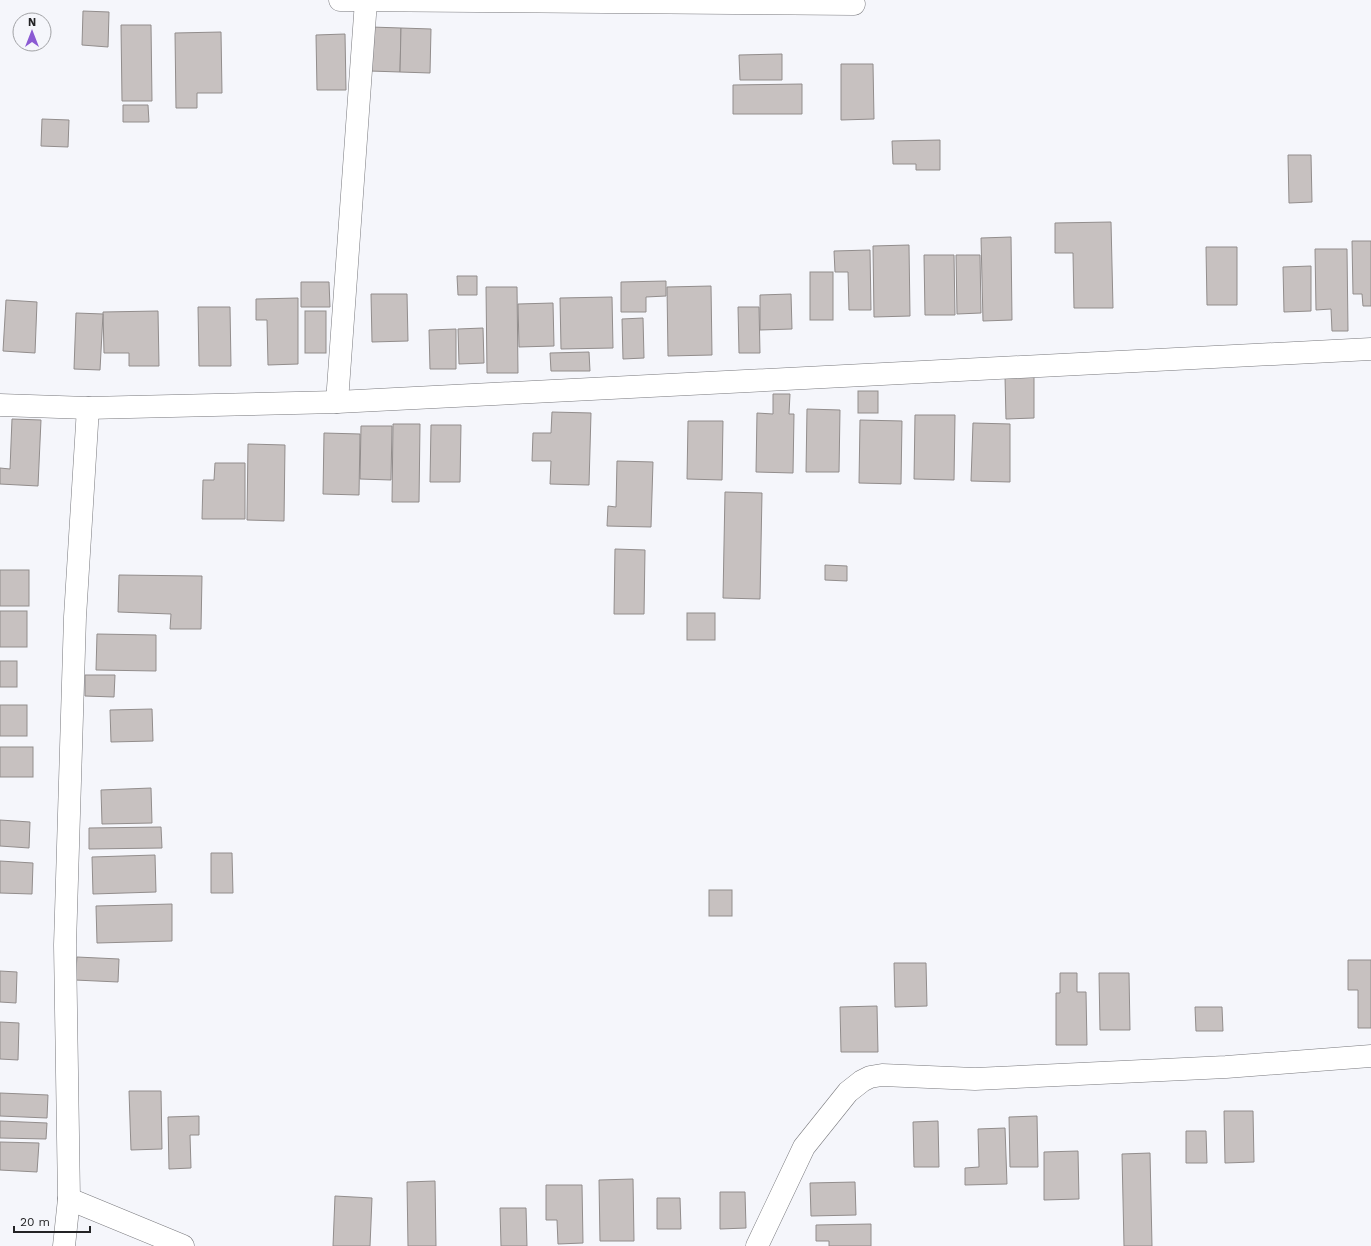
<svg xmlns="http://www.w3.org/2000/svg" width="1371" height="1246" viewBox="0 0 1371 1246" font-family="'Work Sans',sans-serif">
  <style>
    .building { fill: #c7c1c0; stroke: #928d8c }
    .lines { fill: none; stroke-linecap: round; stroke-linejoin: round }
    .minor-casing { stroke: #79797d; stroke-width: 23 }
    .minor { stroke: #fff; stroke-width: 22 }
  </style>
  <rect width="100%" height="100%" fill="#f5f6fb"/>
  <g class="building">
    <path d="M83 11 109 12 108 47 82 45Z"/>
    <path d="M121 25H151L152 101H122Z"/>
    <path d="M371 27 401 28 400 72 370 71Z"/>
    <path d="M401 28 431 29 430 73 400 72Z"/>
    <path d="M221 32 222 93H197V108H176L175 33Z"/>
    <path d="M345 34 346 90H317L316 35Z"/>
    <path d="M782 54V80H740L739 55Z"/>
    <path d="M841 64H873L874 119 841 120Z"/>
    <path d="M802 84V114H733V85Z"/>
    <path d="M123 105H148L149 122H123Z"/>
    <path d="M42 119 69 120 68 147 41 146Z"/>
    <path d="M940 140V170H916V164H893L892 141Z"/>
    <path d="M1288 155H1311L1312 202 1289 203Z"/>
    <path d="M1111 222 1113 308H1074L1073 253H1055V223Z"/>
    <path d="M1011 237 1012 320 983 321 981 238Z"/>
    <path d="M1352 241H1371V306H1363L1362 294H1353Z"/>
    <path d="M909 245 910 316 874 317 873 246Z"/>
    <path d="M1206 247H1237V305H1207Z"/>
    <path d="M1315 249H1347L1348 331H1332L1331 309 1316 310Z"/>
    <path d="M870 250 871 310H849L848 272H835L834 251Z"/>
    <path d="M924 255H954L955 315H925Z"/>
    <path d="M956 255H980L981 313 957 314Z"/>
    <path d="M1311 266V311L1284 312 1283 267Z"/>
    <rect x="810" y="272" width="23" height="48"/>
    <path d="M457 276H477V295H458Z"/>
    <path d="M666 281V296L646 297V312H621V282Z"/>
    <path d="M301 282H329L330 307H301Z"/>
    <path d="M711 286 712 355 668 356 667 287Z"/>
    <path d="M486 287H517L518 373H487Z"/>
    <path d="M371 294H407L408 341 372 342Z"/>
    <path d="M791 294 792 329 760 330V295Z"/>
    <path d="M612 297 613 348 561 349 560 298Z"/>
    <path d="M298 298V364L268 365 267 320H256V299Z"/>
    <path d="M6 300 37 302 35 353 3 351Z"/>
    <path d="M553 303 554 346 519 347 518 304Z"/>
    <path d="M198 307H230L231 366H199Z"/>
    <path d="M738 307H759L760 353H739Z"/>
    <path d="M158 311 159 366H129V353H104L103 312Z"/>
    <rect x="305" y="311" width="21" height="42"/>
    <path d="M76 313 103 314 100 370 74 369Z"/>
    <path d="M643 318 644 358 623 359 622 319Z"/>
    <path d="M483 328 484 363 459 364 458 329Z"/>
    <path d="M456 329V369H430L429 330Z"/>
    <path d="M589 352 590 371H551L550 353Z"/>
    <path d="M1005 377H1034V418L1006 419Z"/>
    <rect x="858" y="391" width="20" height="22"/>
    <path d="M773 394H790L789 414H794L793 473 756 472 757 413 773 414Z"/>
    <path d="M807 409 840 410 839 472H806Z"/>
    <path d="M552 412 591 413 589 485 550 484 551 461H532L533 433H551Z"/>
    <path d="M915 415H955L954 480 914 479Z"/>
    <path d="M12 419 41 420 38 486 0 484V468L10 469Z"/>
    <path d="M860 420 902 421 901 484 859 483Z"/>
    <path d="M688 421H723L722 480 687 479Z"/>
    <path d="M973 423 1010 424V482L971 481Z"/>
    <path d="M393 424H420L419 502H392Z"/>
    <path d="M431 425H461L460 482H430Z"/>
    <path d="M361 426H392L391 480 360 479Z"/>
    <path d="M324 433 360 434 359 495 323 494Z"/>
    <path d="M248 444 285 445 284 521 247 520Z"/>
    <path d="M617 461 653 462 651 527 607 526 608 506 616 507Z"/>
    <path d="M215 463H245V519H202L203 480H214Z"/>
    <path d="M725 492 762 493 760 599 723 598Z"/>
    <path d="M615 549 645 550 644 614H614Z"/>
    <path d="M825 565 847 566V581L825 580Z"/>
    <rect x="0" y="570" width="29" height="36"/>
    <path d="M119 575 202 576 201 629H170L171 614 118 612Z"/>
    <rect x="0" y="611" width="27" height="36"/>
    <rect x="687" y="613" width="28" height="27"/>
    <path d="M97 634 156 635V671L96 670Z"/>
    <rect x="0" y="661" width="17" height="26"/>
    <path d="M85 675H115L114 697 85 696Z"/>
    <rect x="0" y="705" width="27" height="31"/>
    <path d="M152 709 153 741 111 742 110 710Z"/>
    <rect x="0" y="747" width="33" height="30"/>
    <path d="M151 788 152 823 102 824 101 790Z"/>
    <path d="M0 820 30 822 29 848 0 846Z"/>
    <path d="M161 827 162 848 89 849V828Z"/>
    <path d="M211 853H232L233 893H211Z"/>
    <path d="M155 855 156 892 93 894 92 857Z"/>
    <path d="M0 861 33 863 32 894 0 893Z"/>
    <rect x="709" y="890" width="23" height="26"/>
    <path d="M172 904V941L97 943 96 906Z"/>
    <path d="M77 957 119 959 118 982 75 980Z"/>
    <path d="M1348 960H1371V1028H1358V990H1348Z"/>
    <path d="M894 963H926L927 1006 895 1007Z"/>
    <path d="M0 971 17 972 16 1003 0 1002Z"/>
    <path d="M1060 973H1077V992H1086L1087 1045H1056V993H1060Z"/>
    <path d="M1099 973H1129L1130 1030H1100Z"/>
    <path d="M877 1006 878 1052H841L840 1007Z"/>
    <path d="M1195 1007H1222L1223 1031H1196Z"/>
    <path d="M0 1022 19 1023 18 1060 0 1059Z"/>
    <path d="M129 1091H161L162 1149 131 1150Z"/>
    <path d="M0 1093 48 1095 47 1118 0 1116Z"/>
    <path d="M1224 1111H1253L1254 1162 1225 1163Z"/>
    <path d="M199 1116V1135H190L191 1168 169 1169 168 1117Z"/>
    <path d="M1037 1116 1038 1167H1010L1009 1117Z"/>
    <path d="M0 1121 47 1123 46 1139 0 1138Z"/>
    <path d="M938 1121 939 1167H914L913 1122Z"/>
    <path d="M1005 1128 1007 1184 965 1185V1168L979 1167 978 1129Z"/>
    <path d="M1186 1131H1206L1207 1163H1186Z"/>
    <path d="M0 1142 39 1143 37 1172 0 1170Z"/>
    <path d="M1078 1151 1079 1199 1044 1200V1152Z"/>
    <path d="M1150 1153 1152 1246H1124L1122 1154Z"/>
    <path d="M633 1179 634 1241H600L599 1180Z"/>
    <path d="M435 1181 436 1246H408L407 1182Z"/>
    <path d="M855 1182 856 1215 811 1216 810 1183Z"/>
    <path d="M546 1185H582L583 1243 558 1244 557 1220H546Z"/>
    <path d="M720 1192H745L746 1228 720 1229Z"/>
    <path d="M335 1196 372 1198 370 1246H333Z"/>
    <path d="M657 1198H680L681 1229H657Z"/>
    <path d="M500 1208H526L527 1246H501Z"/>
    <path d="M871 1224V1246H829V1241H816V1225Z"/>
  </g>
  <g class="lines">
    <g class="minor-casing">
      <g id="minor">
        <path d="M340 0 854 4"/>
        <path d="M337 402 366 1"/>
        <path d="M0 405 88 408 337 402 1371 349"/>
        <path d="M69 1199 183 1246"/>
        <path d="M64 1246 69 1199 65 945 75 617 88 408"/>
        <path d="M757 1246 804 1147 848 1092 862 1081 870 1077 882 1075 975 1079 1226 1067 1371 1056"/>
      </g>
    </g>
    <use href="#minor" class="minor"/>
  </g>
  <g transform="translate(32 32)"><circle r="19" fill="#f5f6fb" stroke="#a1a2a5"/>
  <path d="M0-3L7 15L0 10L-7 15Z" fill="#8b5ad3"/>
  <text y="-6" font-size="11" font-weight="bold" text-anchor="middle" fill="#232325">N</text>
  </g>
  <path d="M14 1226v6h76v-6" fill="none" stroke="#232325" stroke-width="2"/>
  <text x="20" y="1226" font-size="12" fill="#232325" stroke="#f5f6fb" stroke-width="3" paint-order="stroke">20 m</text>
</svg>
